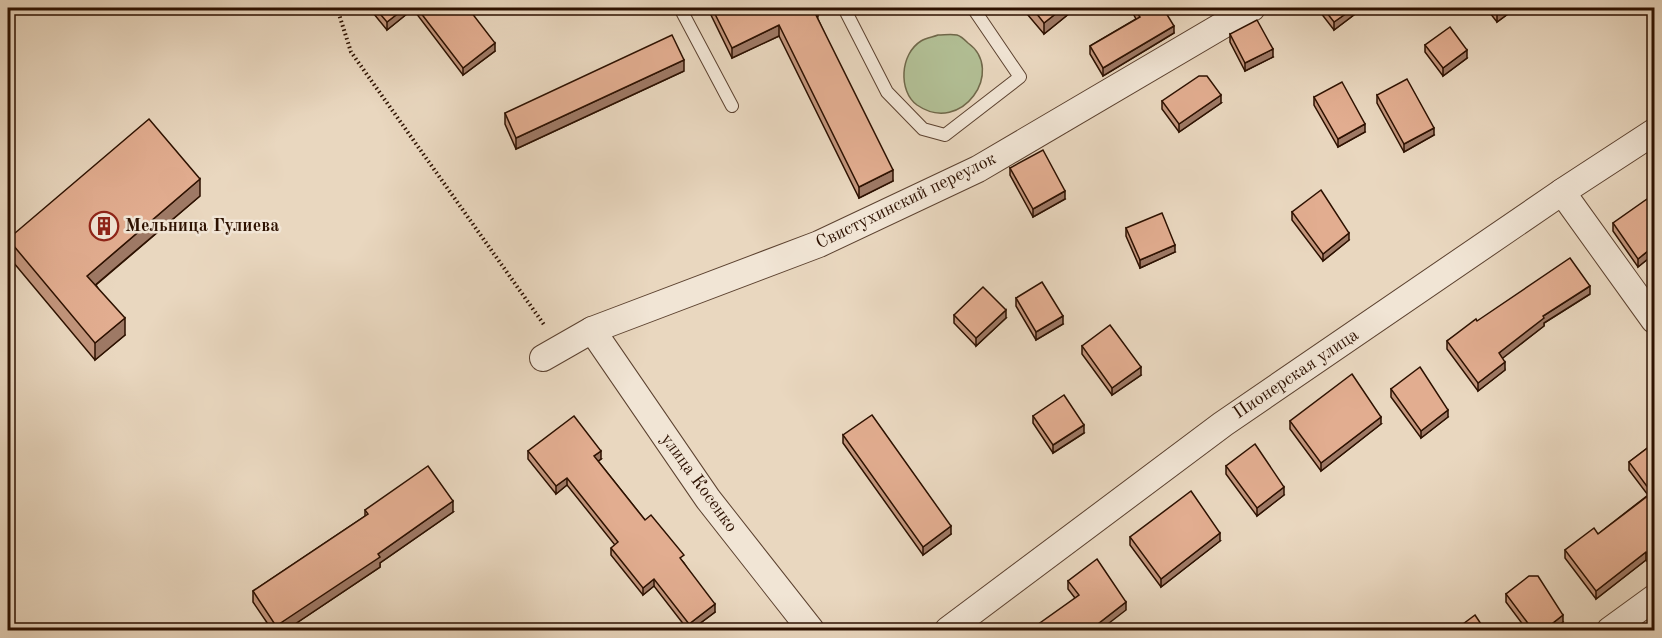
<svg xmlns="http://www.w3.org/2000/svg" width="1662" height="638" viewBox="0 0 1662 638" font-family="'Old Standard TT',serif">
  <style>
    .green { fill: #b2bf95; stroke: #70684a; stroke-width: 1.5 }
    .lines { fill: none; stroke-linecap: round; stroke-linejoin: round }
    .service-casing { stroke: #5c4230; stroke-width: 14 }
    .minor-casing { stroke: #5c4230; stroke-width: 28 }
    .path { stroke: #2d1100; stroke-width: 4; stroke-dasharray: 1.5 3; stroke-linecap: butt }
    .service { stroke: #f1e5d5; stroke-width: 12 }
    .minor { stroke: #f1e5d5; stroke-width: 26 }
    .wall { fill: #c2957c; stroke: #2d1100; stroke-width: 1.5 }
    .shaded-wall { fill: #9e7965; stroke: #2d1100; stroke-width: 1.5 }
    .building { fill: #e2ad90; stroke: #2d1100; stroke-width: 1.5 }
    .labels { text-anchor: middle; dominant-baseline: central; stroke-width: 5; stroke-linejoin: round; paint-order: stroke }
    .street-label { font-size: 18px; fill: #2d1100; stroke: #f1e5d5 }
    .poi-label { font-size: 18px; font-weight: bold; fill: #2d1100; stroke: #f1e5d5; text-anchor: start }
  </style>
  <rect width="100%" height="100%" fill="#e9d7bf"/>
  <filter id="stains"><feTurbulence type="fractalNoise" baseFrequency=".00333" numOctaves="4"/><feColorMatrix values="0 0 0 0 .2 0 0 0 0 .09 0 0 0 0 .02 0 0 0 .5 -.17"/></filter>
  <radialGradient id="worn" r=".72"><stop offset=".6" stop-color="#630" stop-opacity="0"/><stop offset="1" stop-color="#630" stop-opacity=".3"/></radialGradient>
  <path class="green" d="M938 35C944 35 951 34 957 35 961 36 965 40 968 43 1006 70 962 136 917 105 898 91 900 54 921 41 926 38 933 37 938 35Z"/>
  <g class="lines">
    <g class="service-casing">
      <g id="service">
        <path d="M680 8 732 106"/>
        <path d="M844 8 887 92 923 129 945 135 1020 77 973 8"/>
      </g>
    </g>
    <g class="minor-casing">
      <g id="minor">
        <path d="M1562 192 1654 320"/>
        <path d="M592 330 708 499 811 630"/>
        <path d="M543 358 592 330 819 244 978 169 1252 8"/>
        <path d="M948 630 1223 424 1562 192 1654 132"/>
        <path d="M1610 630 1654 598"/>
      </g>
    </g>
    <path class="path" d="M337 8 351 52 545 326"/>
    <use href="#service" class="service"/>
    <use href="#minor" class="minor"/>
  </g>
  <g class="wall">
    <path d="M369 8H468L495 51 463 75 413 9 387 30Z"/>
    <path d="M710 8H818L817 17 893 181 859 198 779 36 732 58 710 13Z"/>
    <path d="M1022 8H1076L1044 34Z"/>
    <path d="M1130 8H1163L1174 33 1103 76 1090 54V46L1136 19Z"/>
    <path d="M1317 8H1363L1334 30Z"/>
    <path d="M1486 8H1516L1497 22Z"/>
    <path d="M1230 34 1273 57 1245 71 1230 42Z"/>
    <path d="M1425 45 1467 58 1443 76 1425 52Z"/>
    <path d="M684 71 516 149 505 124V113Z"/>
    <path d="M1377 95 1434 135 1404 152 1377 103Z"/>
    <path d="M1314 97 1365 132 1338 147 1314 105Z"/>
    <path d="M1162 101 1221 103 1179 132 1162 109Z"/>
    <path d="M1010 168 1065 199 1033 217 1010 175Z"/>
    <path d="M200 196 96 285 125 335 95 360 8 256V239Z"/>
    <path d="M1654 210V254L1638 267 1613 231V223Z"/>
    <path d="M1292 212 1349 240 1323 261 1292 220Z"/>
    <path d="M1126 228 1175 252 1140 268 1126 236Z"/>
    <path d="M1590 294 1544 323V326L1502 358 1505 370 1478 391 1447 349V341L1477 321Z"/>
    <path d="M1016 298 1063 324 1036 340 1016 306Z"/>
    <path d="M954 315 1006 318 976 346 954 323Z"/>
    <path d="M1082 346 1141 375 1112 395 1082 354Z"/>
    <path d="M1391 389 1448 417 1421 438 1391 397Z"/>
    <path d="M1033 416 1084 433 1053 453 1033 423Z"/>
    <path d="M1290 421 1381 424 1321 471 1290 429Z"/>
    <path d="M843 435 951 534 923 555 843 443Z"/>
    <path d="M1654 443V563L1651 566 1646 560 1596 599 1565 558V550L1598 534 1648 495 1629 470V462Z"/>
    <path d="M528 451 601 459 598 461 645 520 684 563 715 612 691 630H688L654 586 643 595 611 555V548L615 545 567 485 556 494 528 459Z"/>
    <path d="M1226 466 1284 495 1257 516 1226 474Z"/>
    <path d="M365 510 453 512 380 563V567L286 630H272L253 602V591L365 516Z"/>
    <path d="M1130 537 1220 541 1161 587 1130 545Z"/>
    <path d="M1068 581 1126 610 1075 598 1068 589Z"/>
    <path d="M1506 594 1563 622 1553 630H1527L1506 602Z"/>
  </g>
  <g class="shaded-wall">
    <path d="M405 8H413V9L387 30V22Z"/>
    <path d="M815 8H818V17L813 19V9Z"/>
    <path d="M1063 8H1076L1044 34V23Z"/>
    <path d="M1354 8H1363L1334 30V22Z"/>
    <path d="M1506 8H1516L1497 22V14Z"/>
    <path d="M779 25V36L732 58V48Z"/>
    <path d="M1174 26V33L1103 76V68Z"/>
    <path d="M495 43V51L463 75V68Z"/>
    <path d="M1273 49V57L1245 71V63Z"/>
    <path d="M1467 50V58L1443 76V68Z"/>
    <path d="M684 60V71L516 149V138Z"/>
    <path d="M1221 95V103L1179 132V124Z"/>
    <path d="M1365 124V132L1338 147V139Z"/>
    <path d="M1434 128V135L1404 152V144Z"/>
    <path d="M893 170V181L859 198V187Z"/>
    <path d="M200 179V196L87 292V276Z"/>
    <path d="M1065 191V199L1033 217V209Z"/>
    <path d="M1349 233V240L1323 261V254Z"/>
    <path d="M1175 245V252L1140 268V260Z"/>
    <path d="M1654 246V254L1638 267V259Z"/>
    <path d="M1590 286V294L1544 323V326L1499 361V353L1543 316Z"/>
    <path d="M1006 310V318L976 346V338Z"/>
    <path d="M1063 316V324L1036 340V332Z"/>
    <path d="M125 318V335L95 360V343Z"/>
    <path d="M1505 362V370L1478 391V383Z"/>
    <path d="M1141 367V375L1112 395V388Z"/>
    <path d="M1448 410V417L1421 438V431Z"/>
    <path d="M1381 417V424L1321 471V463Z"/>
    <path d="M1084 425V433L1053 453V445Z"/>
    <path d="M601 451V459L594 464V456Z"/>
    <path d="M567 478V485L556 494V486Z"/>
    <path d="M1284 487V495L1257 516V508Z"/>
    <path d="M453 501V512L380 563V567L286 630H276V626Z"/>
    <path d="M951 526V534L923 555V547Z"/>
    <path d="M1220 533V541L1161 587V579Z"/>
    <path d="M1646 552V560L1596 599V591Z"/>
    <path d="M1654 556V563L1651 566V558Z"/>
    <path d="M654 579V586L643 595V588Z"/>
    <path d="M1126 602V610L1100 630H1090Z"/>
    <path d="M715 604V612L691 630H689V624Z"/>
    <path d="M1563 615V622L1553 630H1544Z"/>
  </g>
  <g class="building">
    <path d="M375 8H405L387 22Z"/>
    <path d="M417 8H468L495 43 463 68Z"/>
    <path d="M712 8H815L813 9 893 170 859 187 779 25 732 48Z"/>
    <path d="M1032 8H1063L1044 23Z"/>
    <path d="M1134 8H1163L1174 26 1103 68 1090 46 1140 17Z"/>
    <path d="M1323 8H1354L1334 22Z"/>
    <path d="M1492 8H1506L1497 14Z"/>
    <path d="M1257 20 1273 49 1245 63 1230 34Z"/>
    <path d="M1450 27 1467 50 1443 68 1425 45Z"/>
    <path d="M672 35 684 60 516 138 505 113Z"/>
    <path d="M1199 76H1207L1221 95 1179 124 1162 101Z"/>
    <path d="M1407 79 1434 128 1404 144 1377 95Z"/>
    <path d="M1342 82 1365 124 1338 139 1314 97Z"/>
    <path d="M149 119 200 179 87 276 125 318 95 343 8 239Z"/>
    <path d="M1043 150 1065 191 1033 209 1010 168Z"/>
    <path d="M1321 190 1349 233 1323 254 1292 212Z"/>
    <path d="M1647 199 1654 210V246L1638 259 1613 223Z"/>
    <path d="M1162 213 1175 245 1140 260 1126 228Z"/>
    <path d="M1570 258 1590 286 1543 316 1544 318 1499 353 1505 362 1478 383 1447 341 1476 319 1477 321Z"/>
    <path d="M1042 282 1063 316 1036 332 1016 298Z"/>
    <path d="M983 287 1006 310 976 338 954 315Z"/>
    <path d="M1110 325 1141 367 1112 388 1082 346Z"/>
    <path d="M1420 367 1448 410 1421 431 1391 389Z"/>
    <path d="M1352 374 1381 417 1321 463 1290 421Z"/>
    <path d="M1064 395 1084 425 1053 445 1033 416Z"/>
    <path d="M872 415 951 526 923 547 843 435Z"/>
    <path d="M574 416 601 451 594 456 645 520 651 515 684 555 680 558 715 604 689 624 654 579 643 588 611 548 618 542 567 478 556 486 528 451Z"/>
    <path d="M1654 443V496L1629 462Z"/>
    <path d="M1255 444 1284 487 1257 508 1226 466Z"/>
    <path d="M428 466 453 501 378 554 380 557 276 626 253 591 368 514 365 510Z"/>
    <path d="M1191 491 1220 533 1161 579 1130 537Z"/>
    <path d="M1649 495 1654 503V556L1651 558 1646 552 1596 591 1565 550 1594 528 1598 534Z"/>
    <path d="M1097 559 1126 602 1090 630H1030L1079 595 1068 581Z"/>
    <path d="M1529 576H1538L1563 615 1544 630H1533L1506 594Z"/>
    <path d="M1475 615 1485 630H1455Z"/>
    <path d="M1654 623V630H1644Z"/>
  </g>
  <defs>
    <g id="building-ring" transform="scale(1.5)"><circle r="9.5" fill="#f1e5d5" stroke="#8f2418" stroke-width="1.5"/><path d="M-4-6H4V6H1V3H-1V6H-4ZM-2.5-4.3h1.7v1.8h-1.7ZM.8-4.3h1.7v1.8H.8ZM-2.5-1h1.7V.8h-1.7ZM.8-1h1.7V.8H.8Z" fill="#8f2418"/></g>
  </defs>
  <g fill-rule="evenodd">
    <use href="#building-ring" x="104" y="226"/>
  </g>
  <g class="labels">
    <g class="street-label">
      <text transform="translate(906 201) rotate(-26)">Свистухинский переулок</text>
      <text transform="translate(1296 374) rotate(-34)">Пионерская улица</text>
      <text transform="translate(699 483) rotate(54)">улица Косенко</text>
    </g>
    <g class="poi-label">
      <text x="125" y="226">Мельница Гулиева</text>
    </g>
  </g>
  <rect width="1662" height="638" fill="none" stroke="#e9d7bf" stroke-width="30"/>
  <rect x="9" y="9" width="1644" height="620" fill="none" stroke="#2d1100" stroke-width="3"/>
  <rect x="15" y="15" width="1632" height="608" fill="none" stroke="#2d1100" stroke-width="1.5"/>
  <rect width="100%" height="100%" filter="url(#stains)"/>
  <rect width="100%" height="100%" fill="url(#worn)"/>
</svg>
